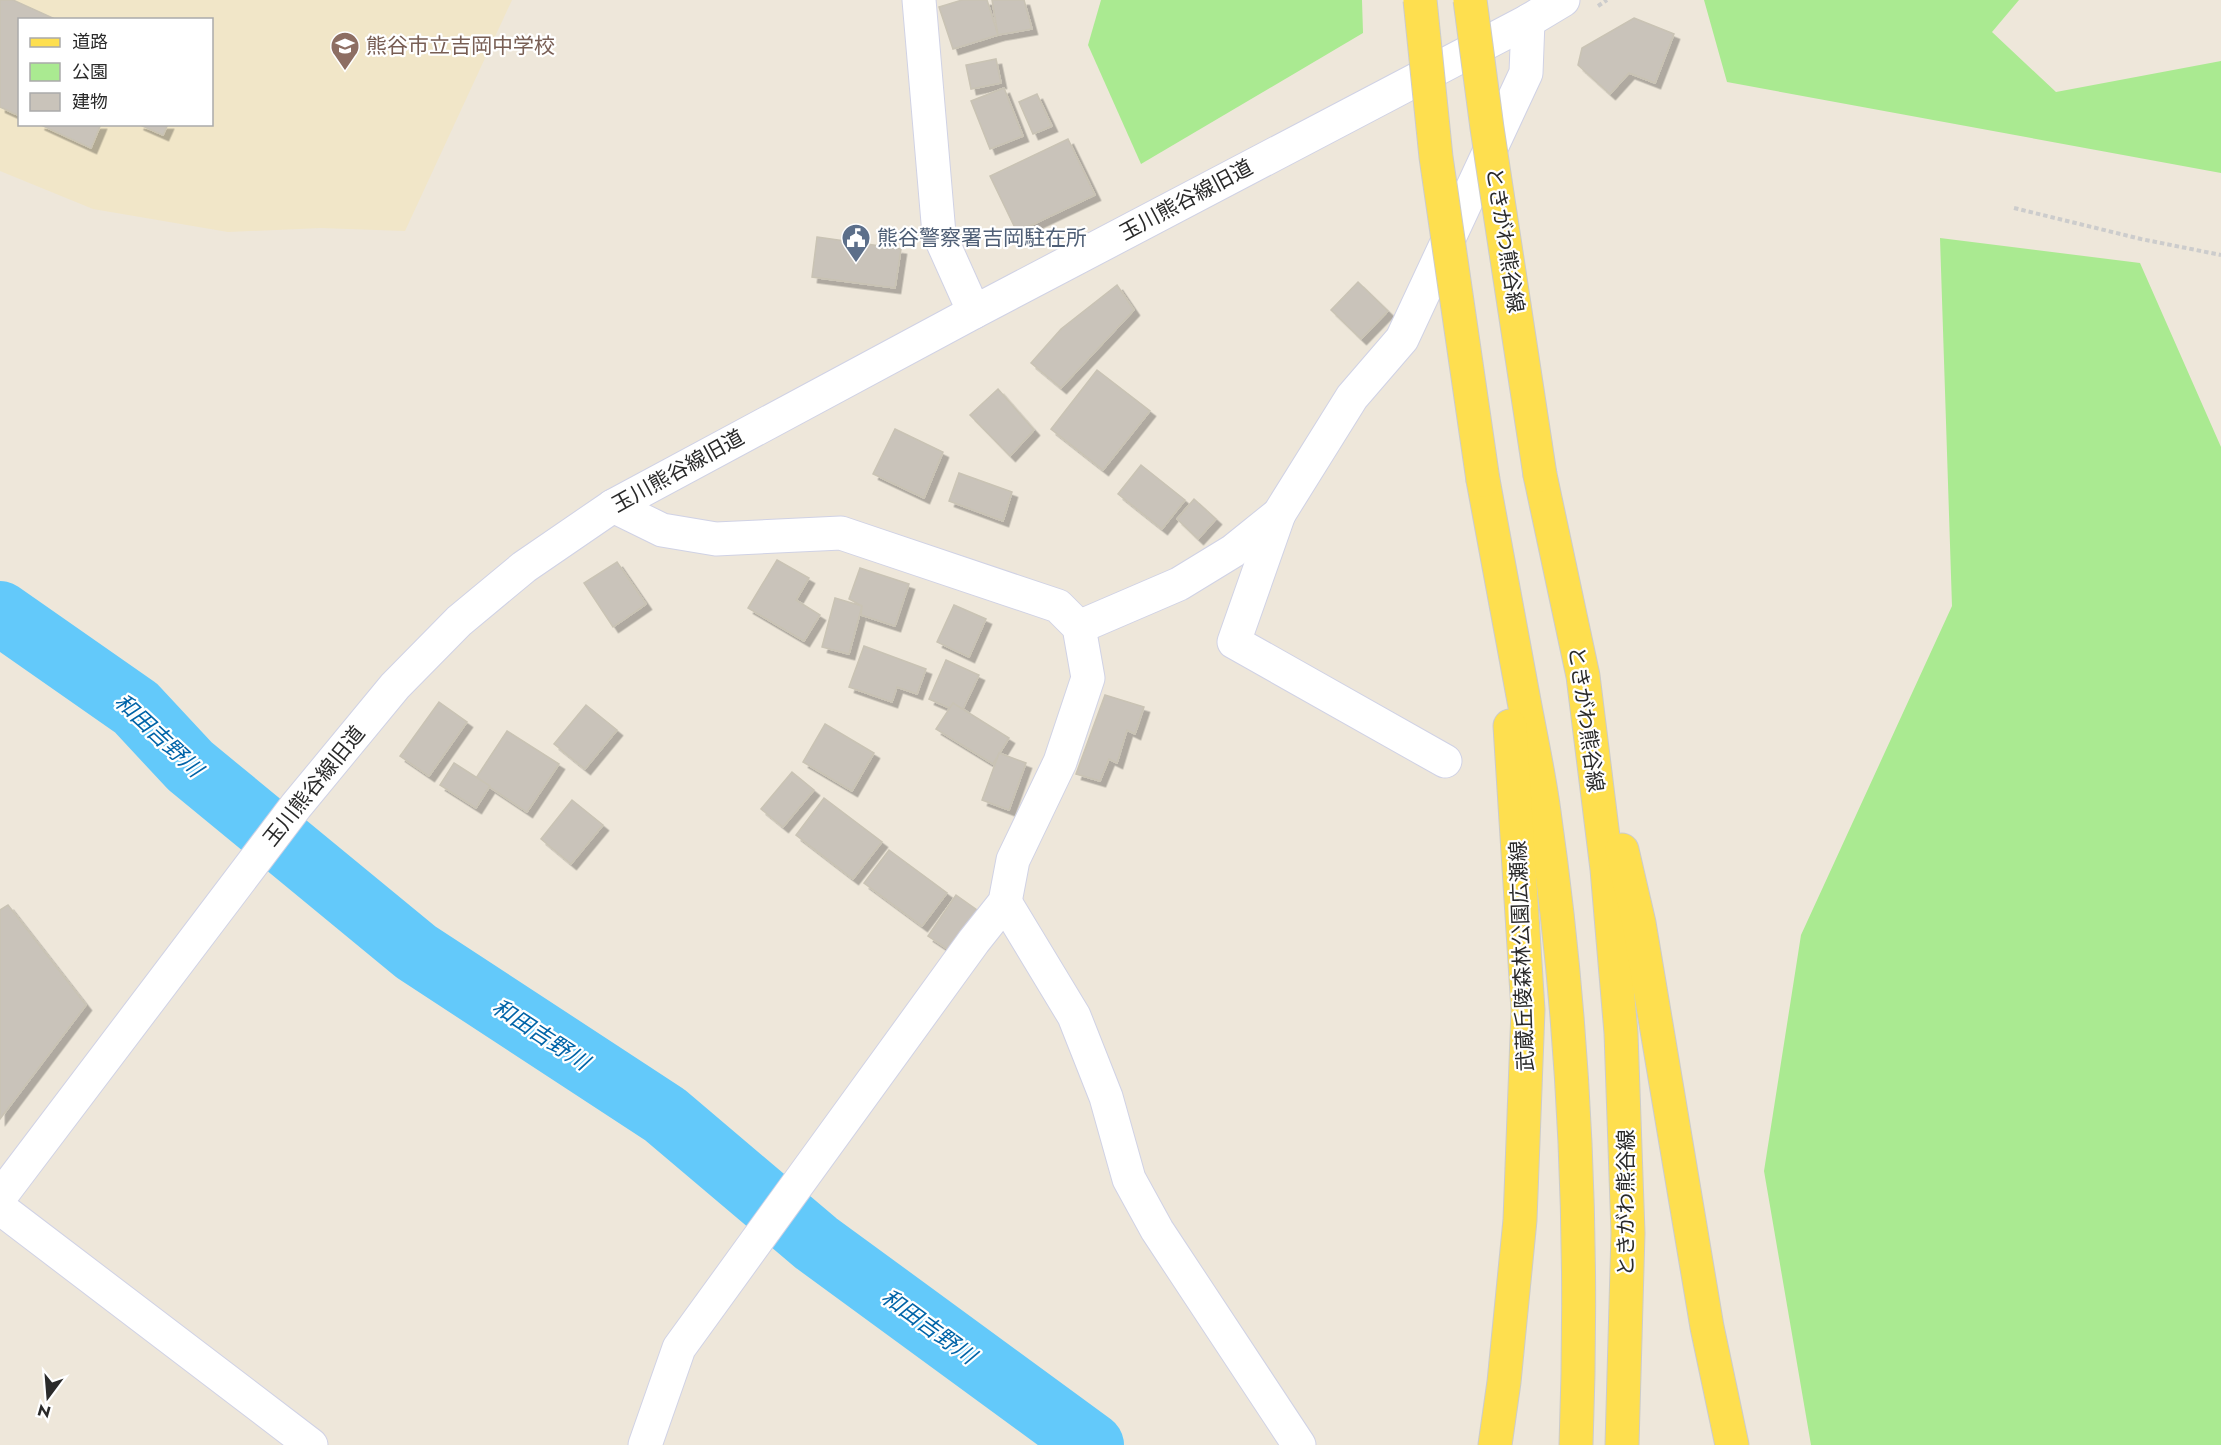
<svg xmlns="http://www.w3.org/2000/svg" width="2221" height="1445" viewBox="0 0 2221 1445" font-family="Jost,'Noto Sans JP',sans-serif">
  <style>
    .education { fill: #f1e6c8; fill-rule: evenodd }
    .green { fill: #aaea91 }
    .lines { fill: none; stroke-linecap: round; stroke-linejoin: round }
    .river { stroke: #63c9fa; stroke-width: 64 }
    .building { fill: #c9c3ba; stroke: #c9c3b4; stroke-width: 1.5; filter: url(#shadow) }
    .minor-casing { stroke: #d0d2e5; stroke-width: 35 }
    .major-casing { stroke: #ccc; stroke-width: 35 }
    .path { stroke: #ccc; stroke-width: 4; stroke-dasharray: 4.5 3; stroke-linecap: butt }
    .minor { stroke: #fff; stroke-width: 33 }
    .major { stroke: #fedf4f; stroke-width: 33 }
    .major-bridge-casing { stroke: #ccc; stroke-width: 35; stroke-linecap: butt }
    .major-bridge { stroke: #fedf4f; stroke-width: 33 }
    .labels { text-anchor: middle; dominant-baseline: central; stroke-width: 4.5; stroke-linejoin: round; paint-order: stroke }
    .education-label { font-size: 21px; fill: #785e54; stroke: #fff; text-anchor: start }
    .street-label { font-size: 21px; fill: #2a2a2a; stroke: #fff }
    .service-label { font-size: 21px; fill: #4e5e75; stroke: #fff; text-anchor: start }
    .water-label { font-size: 22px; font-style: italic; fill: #0064a8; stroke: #fff }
  </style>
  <defs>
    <filter id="shadow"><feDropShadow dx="5.5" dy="5.5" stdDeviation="0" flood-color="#0004"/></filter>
  </defs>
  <rect width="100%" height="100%" fill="#eee7da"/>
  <path class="education" d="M0 0H512L405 231 321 228 228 232 93 209 0 171ZM20 20H212V124H20Z"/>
  <g class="green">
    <path d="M1101 0H1362L1363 33 1141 164 1088 45Z"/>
    <path d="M1704 0H2019L1992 32 2056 92 2221 61V173L1727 82Z"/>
    <path d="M1940 238 2140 263 2221 447V1445H1811L1764 1171 1801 935 1952 606Z"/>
  </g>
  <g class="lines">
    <path class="river" d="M0 613 136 708 190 766 416 952 665 1115 816 1243 1092 1445"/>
  </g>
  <g class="building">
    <path d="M0 0H13L57 20H20V116L0 107Z"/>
    <path d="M962 0H987L998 35 953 49 939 7Z"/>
    <path d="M992 0H1024L1032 29 998 35Z"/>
    <path d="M1634 18 1674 34 1655 83 1629 73 1610 94 1578 65 1582 48Z"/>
    <path d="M996 59 1001 83 971 89 966 65Z"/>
    <path d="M1004 88 1023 136 990 149 971 101Z"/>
    <path d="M1037 94 1052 126 1033 134 1019 102Z"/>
    <path d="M39 124H101L91 148Z"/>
    <path d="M138 124H168L163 135Z"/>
    <path d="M1068 139 1095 195 1017 232 990 176Z"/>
    <path d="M817 237 901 249 895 288 812 277Z"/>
    <path d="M1358 282 1388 311 1361 339 1331 310Z"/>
    <path d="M1117 285 1134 310 1061 388 1031 363 1061 329Z"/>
    <path d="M1097 370 1150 411 1103 470 1051 429Z"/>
    <path d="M998 389 1034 430 1010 456 970 415Z"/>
    <path d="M895 429 943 452 924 498 873 474Z"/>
    <path d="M1141 465 1185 500 1162 529 1118 494Z"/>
    <path d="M959 473 1012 492 1003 521 949 501Z"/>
    <path d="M1194 499 1216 519 1198 539 1177 519Z"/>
    <path d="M777 560 809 578 796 600 820 615 804 641 748 608Z"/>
    <path d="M617 562 646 604 613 627 584 583Z"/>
    <path d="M860 568 909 584 895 626 861 615 862 606 849 599Z"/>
    <path d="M835 598 862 606 849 654 822 647Z"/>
    <path d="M954 605 986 619 969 657 937 642Z"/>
    <path d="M864 646 926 669 917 694 897 687 892 702 849 687Z"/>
    <path d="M946 660 979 675 961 713 929 699Z"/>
    <path d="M1105 695 1144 707 1135 734 1127 730 1117 763 1109 759 1100 781 1076 774Z"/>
    <path d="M439 702 467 722 429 776 400 756Z"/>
    <path d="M953 703 1009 738 993 764 936 729Z"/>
    <path d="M586 705 617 730 585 769 554 744Z"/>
    <path d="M825 724 874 753 852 791 803 762Z"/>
    <path d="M507 731 559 764 527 812 476 778Z"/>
    <path d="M999 753 1026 763 1009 810 982 800Z"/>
    <path d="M454 763 490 786 476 808 440 785Z"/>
    <path d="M792 772 814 790 783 827 761 809Z"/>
    <path d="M824 798 882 842 853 879 796 835Z"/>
    <path d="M572 800 603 825 571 864 541 839Z"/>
    <path d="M889 850 947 893 922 926 864 883Z"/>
    <path d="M956 895 977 910 949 950 928 936Z"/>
    <path d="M8 905 86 1005 0 1119V910Z"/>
  </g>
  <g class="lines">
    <g class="minor-casing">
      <g id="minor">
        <path d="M919 0 939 234 974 312"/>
        <path d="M613 506 662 530 716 539 841 533 1058 606 1079 627 1088 678 1060 762 1013 860 1005 902 974 941 679 1348 645 1445"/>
        <path d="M1279 514 1234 642 1445 761"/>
        <path d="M1079 627 1179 584 1233 551 1279 514 1352 397 1402 339 1526 73 1528 21"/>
        <path d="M1005 902 1074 1016 1106 1097 1129 1179 1157 1230 1299 1445"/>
        <path d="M0 1197 296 806 395 686 459 621 524 567 613 506 974 312 1528 21 1563 0"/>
        <path d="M0 1208 311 1445"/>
      </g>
    </g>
    <g class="major-casing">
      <g id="major">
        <path d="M1540 475 1583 676 1607 869 1621 1033 1628 1233 1622 1445"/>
        <path d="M1483 480C1497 554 1510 628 1524 701 1531 738 1539 775 1544 812 1574 1021 1584 1233 1576 1445"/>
        <path d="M1622 850 1639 923 1707 1327 1732 1445"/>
        <path d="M1495 1445 1504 1382 1520 1220 1528 1010 1510 726"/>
      </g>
    </g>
    <g class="path">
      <path d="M1598 6 1607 0"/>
      <path d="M2014 208 2141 239 2221 255"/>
    </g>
    <use href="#minor" class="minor"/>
    <use href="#major" class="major"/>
    <g class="major-bridge-casing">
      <g id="major-bridge">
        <path d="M1420 0 1436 157 1483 480"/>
        <path d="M1470 0 1487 128 1540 475"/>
      </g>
    </g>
    <use href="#major-bridge" class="major-bridge"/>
  </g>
  <defs>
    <g id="school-pin" transform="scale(1.5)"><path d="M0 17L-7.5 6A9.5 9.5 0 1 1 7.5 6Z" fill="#8d6e63" stroke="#fff"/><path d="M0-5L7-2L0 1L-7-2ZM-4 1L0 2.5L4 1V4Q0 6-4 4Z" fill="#fff"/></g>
    <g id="civic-pin" transform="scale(1.5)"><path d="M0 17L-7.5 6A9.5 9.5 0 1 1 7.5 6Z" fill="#5c6f8a" stroke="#fff"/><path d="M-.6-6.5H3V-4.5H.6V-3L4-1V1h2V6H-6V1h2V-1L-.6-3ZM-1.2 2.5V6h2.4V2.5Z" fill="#fff"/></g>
  </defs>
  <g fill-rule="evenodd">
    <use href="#school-pin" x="345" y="46"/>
    <use href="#civic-pin" x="856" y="238"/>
  </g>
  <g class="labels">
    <g class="education-label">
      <text x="366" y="46">熊谷市立吉岡中学校</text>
    </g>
    <g class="street-label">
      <text transform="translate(1186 200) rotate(-28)">玉川熊谷線旧道</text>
      <text transform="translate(1505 240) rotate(81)">ときがわ熊谷線</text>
      <text transform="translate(678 471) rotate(-29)">玉川熊谷線旧道</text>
      <text transform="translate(1586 719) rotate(82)">ときがわ熊谷線</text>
      <text transform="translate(314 786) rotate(-51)">玉川熊谷線旧道</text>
      <text transform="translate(1522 956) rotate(-92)">武蔵丘陵森林公園広瀬線</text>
      <text transform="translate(1626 1203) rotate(-90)">ときがわ熊谷線</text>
    </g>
    <g class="service-label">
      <text x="877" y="238">熊谷警察署吉岡駐在所</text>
    </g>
    <g class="water-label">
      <text transform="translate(159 735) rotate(43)">和田吉野川</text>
      <text transform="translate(541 1034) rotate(33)">和田吉野川</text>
      <text transform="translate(929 1326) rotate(36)">和田吉野川</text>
    </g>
  </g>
  <rect x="18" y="18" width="195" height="108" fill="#ffffff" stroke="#aaaaaa" stroke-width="1.5"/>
  <rect x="30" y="38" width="30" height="9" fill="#fedf4f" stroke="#aaaaaa" stroke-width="1.5"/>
  <text x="72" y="48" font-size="18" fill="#2a2a2a">道路</text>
  <rect x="30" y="63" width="30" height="18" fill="#aaea91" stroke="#aaaaaa" stroke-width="1.5"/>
  <text x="72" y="78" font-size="18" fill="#2a2a2a">公園</text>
  <rect x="30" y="93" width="30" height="18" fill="#c9c3ba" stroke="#aaaaaa" stroke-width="1.5"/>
  <text x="72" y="108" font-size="18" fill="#2a2a2a">建物</text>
  <g transform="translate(48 1397) rotate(196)" stroke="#ffffff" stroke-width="4.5" paint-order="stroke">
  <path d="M0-4.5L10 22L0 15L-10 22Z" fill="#2a2a2a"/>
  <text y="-9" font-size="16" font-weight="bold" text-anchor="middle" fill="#2a2a2a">N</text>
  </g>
</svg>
